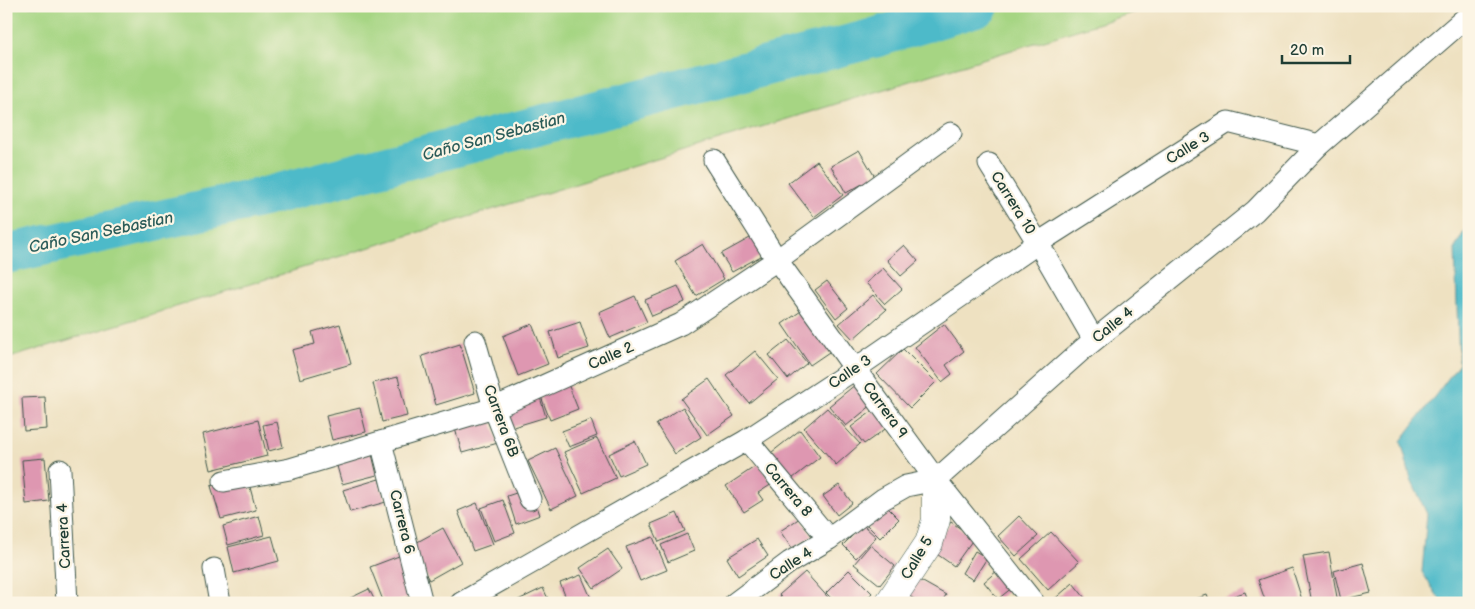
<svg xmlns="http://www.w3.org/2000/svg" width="1475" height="609" viewBox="0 0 1475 609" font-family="'Balsamiq Sans',sans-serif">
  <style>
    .green { fill: #a6d583; stroke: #62895c }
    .water { fill: #4ebac9; stroke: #367c7e }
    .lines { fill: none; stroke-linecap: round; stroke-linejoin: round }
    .river { stroke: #4ebac9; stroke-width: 40 }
    .building { fill: #de97b1 }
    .minor-casing { stroke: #3e5649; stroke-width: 23 }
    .tertiary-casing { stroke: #3e5649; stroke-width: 29 }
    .minor { stroke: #fff; stroke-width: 21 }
    .tertiary { stroke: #fff; stroke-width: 28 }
    .labels { text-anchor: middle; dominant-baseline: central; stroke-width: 4.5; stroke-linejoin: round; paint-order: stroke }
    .street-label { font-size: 15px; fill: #1f3d34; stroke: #fcf5e5 }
    .water-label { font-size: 16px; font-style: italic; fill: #2b5c59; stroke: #fcf5e5 }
  </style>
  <rect width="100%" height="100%" fill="#fcf5e5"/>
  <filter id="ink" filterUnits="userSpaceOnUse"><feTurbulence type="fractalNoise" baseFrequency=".02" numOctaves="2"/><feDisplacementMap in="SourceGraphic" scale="10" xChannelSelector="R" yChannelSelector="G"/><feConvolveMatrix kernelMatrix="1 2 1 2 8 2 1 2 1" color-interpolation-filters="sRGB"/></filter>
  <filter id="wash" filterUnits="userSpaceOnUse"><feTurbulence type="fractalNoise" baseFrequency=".0096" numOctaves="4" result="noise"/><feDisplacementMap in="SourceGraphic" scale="20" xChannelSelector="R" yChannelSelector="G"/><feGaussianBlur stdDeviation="1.12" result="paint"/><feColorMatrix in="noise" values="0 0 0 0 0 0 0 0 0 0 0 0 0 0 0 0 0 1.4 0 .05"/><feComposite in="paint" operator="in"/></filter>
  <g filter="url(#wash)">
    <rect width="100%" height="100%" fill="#eee1c1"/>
    <path class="green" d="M6 6H1155L6 359Z"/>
    <path class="water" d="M1469 223V603H1442L1422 572 1427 514 1411 480 1401 441 1459 364 1455 248Z"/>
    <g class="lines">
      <path class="river" d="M6 254 264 197 874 38 979 6"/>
    </g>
    <g id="blocks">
      <g class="building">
        <path d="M859 150 875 177 846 193 831 166Z"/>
        <path d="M817 161 843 195 814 217 788 183Z"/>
        <path d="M759 233 770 251 732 272 721 254Z"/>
        <path d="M703 244 724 279 696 296 675 261Z"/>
        <path d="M904 245 918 261 901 276 887 260Z"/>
        <path d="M883 268 902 289 885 304 866 283Z"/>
        <path d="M827 281 848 308 836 318 815 290Z"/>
        <path d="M678 286 685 302 652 316 645 300Z"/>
        <path d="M873 295 886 310 853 339 839 324Z"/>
        <path d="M635 296 647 322 610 338 599 312Z"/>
        <path d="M804 309 832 350 810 365 782 324Z"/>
        <path d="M580 322 589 348 558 358 550 332Z"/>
        <path d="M340 324 351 364 300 379 292 350 315 344 312 332Z"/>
        <path d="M532 324 548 364 518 376 503 336Z"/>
        <path d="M944 324 964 351 946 365 952 374 942 382 915 347Z"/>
        <path d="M788 340 807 363 788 379 769 355Z"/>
        <path d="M460 344 475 393 436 405 422 356Z"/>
        <path d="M903 349 936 382 910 408 877 374Z"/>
        <path d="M755 351 778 379 749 403 726 375Z"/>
        <path d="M398 377 407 416 382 422 373 383Z"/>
        <path d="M709 379 734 416 707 435 681 399Z"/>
        <path d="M568 384 578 409 550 420 540 394Z"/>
        <path d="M856 384 873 404 846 426 829 406Z"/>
        <path d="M538 391 546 417 510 428 502 402Z"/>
        <path d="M45 397 47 429 24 431 22 398Z"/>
        <path d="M683 407 701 437 675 454 656 424Z"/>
        <path d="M878 407 891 425 864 444 851 427Z"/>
        <path d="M360 408 366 432 332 440 326 416Z"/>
        <path d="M827 408 860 444 836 465 804 428Z"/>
        <path d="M490 414 498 443 462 453 454 425Z"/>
        <path d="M258 420 267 456 211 470 203 434Z"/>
        <path d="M591 420 597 436 569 447 562 431Z"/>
        <path d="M277 422 283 447 269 451 263 425Z"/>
        <path d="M800 430 820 457 788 482 767 456Z"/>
        <path d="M597 438 616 478 583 493 564 452Z"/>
        <path d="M635 441 646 464 619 476 609 454Z"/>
        <path d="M555 448 578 496 551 509 528 461Z"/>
        <path d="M371 450 377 475 342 484 335 459Z"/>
        <path d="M45 458 49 501 26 504 22 460Z"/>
        <path d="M759 464 772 484 758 493 763 500 744 512 726 486Z"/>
        <path d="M247 476 256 510 221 519 211 486Z"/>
        <path d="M379 479 386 502 350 512 343 490Z"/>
        <path d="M839 485 852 503 837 515 823 496Z"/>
        <path d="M531 488 540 515 516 524 507 496Z"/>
        <path d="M503 500 515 533 494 541 481 508Z"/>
        <path d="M477 503 493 544 473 551 458 511Z"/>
        <path d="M883 503 899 519 880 538 864 522Z"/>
        <path d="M677 513 685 531 659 542 651 524Z"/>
        <path d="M259 516 264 535 228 545 223 526Z"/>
        <path d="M1019 516 1038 536 1016 556 998 536Z"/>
        <path d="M800 518 812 536 792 549 780 531Z"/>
        <path d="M951 522 974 538 954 566 931 550Z"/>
        <path d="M863 525 876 537 856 558 843 545Z"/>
        <path d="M443 528 461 562 429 580 410 546Z"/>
        <path d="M1051 532 1079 562 1048 590 1021 559Z"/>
        <path d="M687 534 694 551 668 562 661 545Z"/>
        <path d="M272 536 279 561 234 573 228 547Z"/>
        <path d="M653 537 667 570 640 581 626 547Z"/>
        <path d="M757 539 768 556 738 576 727 558Z"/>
        <path d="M870 545 895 566 880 585 854 564Z"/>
        <path d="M608 549 622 569 594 588 580 568Z"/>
        <path d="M975 551 987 558 973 580 962 573Z"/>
        <path d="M1329 552 1338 603H1312L1303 556Z"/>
        <path d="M399 556 414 595 394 603H384L370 567Z"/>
        <path d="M1363 563 1371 593 1341 600 1334 571Z"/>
        <path d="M1292 568 1303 603H1266L1258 580Z"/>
        <path d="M849 570 872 593 863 603H836L826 593Z"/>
        <path d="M998 570 1013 587 998 599 984 582Z"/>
        <path d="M805 572 833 603H786L779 595Z"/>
        <path d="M581 575 591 598 579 603H568L560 583Z"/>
        <path d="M914 577 946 595 941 603H921L904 593Z"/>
        <path d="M1073 583 1089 603H1050Z"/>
        <path d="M543 588 550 603H512Z"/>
        <path d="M369 589 376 603H340Z"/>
        <path d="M1245 592 1249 603H1226L1225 599Z"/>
        <path d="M1207 595 1210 603H1186V602Z"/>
      </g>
    </g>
  </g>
  <g filter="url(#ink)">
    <use href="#blocks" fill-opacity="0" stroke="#3e5649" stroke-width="1"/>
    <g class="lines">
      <g class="minor-casing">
        <g id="minor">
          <path d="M714 160 777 260 855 369 936 480 1034 603"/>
          <path d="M989 164 1038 243 1094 340"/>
          <path d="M475 341 494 408 530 499"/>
          <path d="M747 440 829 539"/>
          <path d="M381 442 422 603"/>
          <path d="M60 470 67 603"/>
          <path d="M224 481 290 469 494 408 681 324 777 260 951 133"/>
          <path d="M214 569 220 603"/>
          <path d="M461 603 747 440 855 369 1038 243 1228 122 1319 145"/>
          <path d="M735 603 790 562 829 539 883 499 906 486 936 480 1082 350 1255 211 1319 145 1469 15"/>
        </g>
      </g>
      <g class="tertiary-casing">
        <path id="tertiary" d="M889 603 929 543 936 520V480"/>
      </g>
      <use href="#minor" class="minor"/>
      <use href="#tertiary" class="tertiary"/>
    </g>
  </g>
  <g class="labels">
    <g class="street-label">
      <text transform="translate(1188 148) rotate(-32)">Calle 3</text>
      <text transform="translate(1013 203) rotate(58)">Carrera 10</text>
      <text transform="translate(1113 325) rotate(-39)">Calle 4</text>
      <text transform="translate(611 356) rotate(-24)">Calle 2</text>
      <text transform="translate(850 372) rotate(-34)">Calle 3</text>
      <text transform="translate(885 410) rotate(54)">Carrera 9</text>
      <text transform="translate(501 421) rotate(70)">Carrera 6B</text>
      <text transform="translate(788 490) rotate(50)">Carrera 8</text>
      <text transform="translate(402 522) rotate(76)">Carrera 6</text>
      <text transform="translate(64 536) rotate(-93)">Carrera 4</text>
      <text transform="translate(917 558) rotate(-59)">Calle 5</text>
      <text transform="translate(791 564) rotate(-33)">Calle 4</text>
    </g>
    <g class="water-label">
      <text transform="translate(494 137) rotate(-15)">Caño San Sebastian</text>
      <text transform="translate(101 233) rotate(-12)">Caño San Sebastian</text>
    </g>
  </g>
  <rect width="1475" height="609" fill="none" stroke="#fcf5e5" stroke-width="25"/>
  <path d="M1282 55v8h68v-8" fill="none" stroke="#1f3d34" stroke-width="2.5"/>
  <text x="1290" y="55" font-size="15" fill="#1f3d34" stroke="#fcf5e5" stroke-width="4" paint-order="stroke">20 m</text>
</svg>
